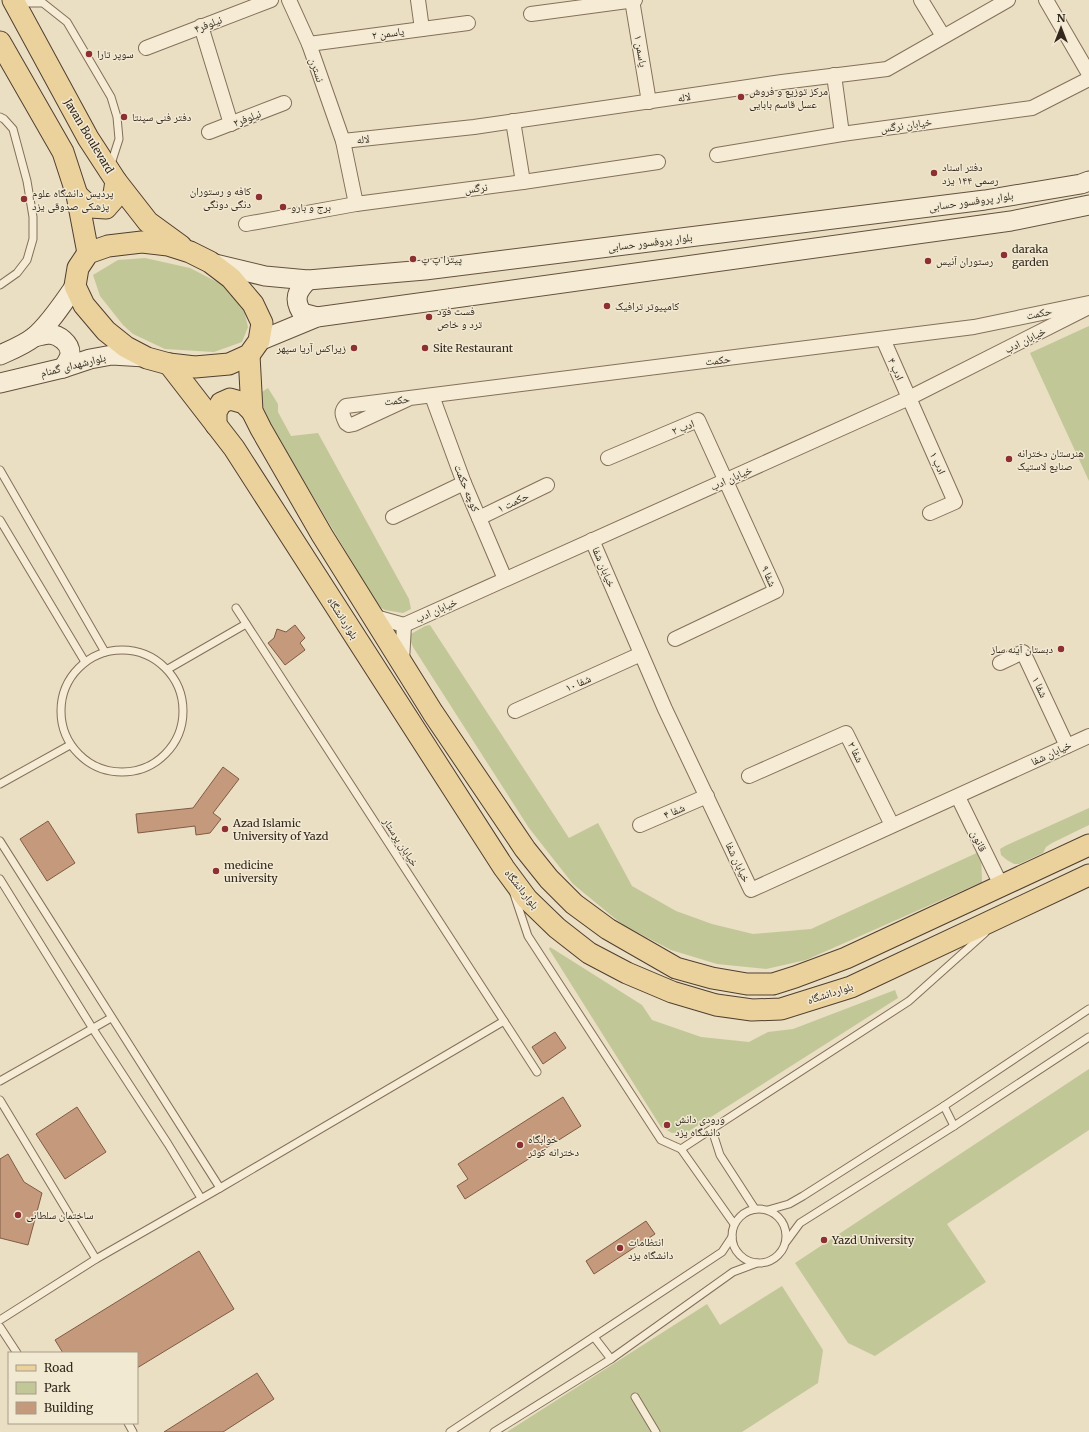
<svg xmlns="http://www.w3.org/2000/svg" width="1089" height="1432" viewBox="0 0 1089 1432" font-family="Merriweather,'Noto Naskh Arabic',serif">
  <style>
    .green { fill: #c2c798 }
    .building { fill: #c59a7c; stroke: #805b43 }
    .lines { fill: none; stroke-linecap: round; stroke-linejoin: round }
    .lane-casing { stroke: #83705b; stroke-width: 9 }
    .street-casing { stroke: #83705b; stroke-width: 16 }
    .secondary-casing { stroke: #64513e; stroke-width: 21 }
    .primary-casing { stroke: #513f2f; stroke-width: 23 }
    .lane { stroke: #f6ecd5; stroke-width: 7 }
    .street { stroke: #f6ecd5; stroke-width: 14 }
    .secondary { stroke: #f6ecd5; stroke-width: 19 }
    .primary { stroke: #ebd29d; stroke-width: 21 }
    .poi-dot { fill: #8d3031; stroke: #f2e9d2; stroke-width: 1.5 }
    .labels { text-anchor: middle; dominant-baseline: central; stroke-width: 3; stroke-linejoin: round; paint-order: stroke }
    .street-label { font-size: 11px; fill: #34281e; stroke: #f2e9d2 }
    .poi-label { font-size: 11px; fill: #34281e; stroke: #f2e9d2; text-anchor: start }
  </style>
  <rect width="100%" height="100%" fill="#eadec3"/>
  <g class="green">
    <path d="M145 258 190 268 223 285 244 310 248 327 242 342 214 352 165 349 133 334 123 325 100 296 93 275 118 260Z"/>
    <path d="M1089 326V481L1030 353Z"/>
    <path d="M268 388 278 404V412L291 436 318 433 409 599 411 609 403 613 385 610 379 607 273 429 263 407 262 392Z"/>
    <path d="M430 625 569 838 598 823 632 886 676 911 712 924 753 934 811 929 981 851 982 882 806 960 766 969 717 964 671 950 623 925 573 884 529 828 413 647 410 640 411 634 425 626Z"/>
    <path d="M1089 808V825L1052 843 1046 847 1043 853 1019 864H1014L1007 860 1001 855 1000 849 1005 846Z"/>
    <path d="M550 947 642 1005 652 1020 701 1037 749 1042 768 1032 793 1029 895 990 898 998 689 1131 672 1133 661 1127 549 949Z"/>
    <path d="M1089 1069V1130L947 1224 986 1282 875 1356 848 1343 795 1263Z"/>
    <path d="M782 1286 823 1350 818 1383 742 1432H507L707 1304 720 1325Z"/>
  </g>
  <g class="building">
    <path d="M295 625 305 638 300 643 305 650 285 665 268 643 274 638 277 629 286 632Z"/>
    <path d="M223 767 239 779 213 813 221 819 210 833 196 835 195 826 138 833 136 814 193 808Z"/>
    <path d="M48 821 75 863 47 881 20 839Z"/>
    <path d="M555 1032 566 1048 543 1064 532 1047Z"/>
    <path d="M563 1097 581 1126 465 1199 457 1186 468 1179 458 1164Z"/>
    <path d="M77 1107 106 1152 65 1179 36 1134Z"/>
    <path d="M8 1154 24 1182 42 1193 28 1245 0 1238V1159Z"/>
    <path d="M646 1221 655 1234 594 1274 586 1261Z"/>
    <path d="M199 1251 234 1309 137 1368V1353H63L55 1340Z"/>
    <path d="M257 1373 274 1399 223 1432H164Z"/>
  </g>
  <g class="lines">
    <g class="lane-casing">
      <g id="lane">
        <path d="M17 3H43L67 22 111 97 117 117 119 139 110 167"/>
        <path d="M0 117 4 119 13 129 27 181 33 217V239L27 260 17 273 0 285"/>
        <path d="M0 470 105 652"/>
        <path d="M0 520 85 662"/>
        <path d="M236 608 537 1072"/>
        <circle cx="122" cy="711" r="61"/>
        <path d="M168 669 246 624"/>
        <path d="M0 784 70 745"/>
        <path d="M0 841 220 1188"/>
        <path d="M0 879 93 1029 168 1144 201 1198"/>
        <path d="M514 894 528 936 661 1140 681 1149 909 1001 985 933"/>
        <path d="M0 1081 111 1018"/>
        <path d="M0 1100 96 1259"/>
        <path d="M944 1106 954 1126"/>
        <path d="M712 1130 720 1155 755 1209"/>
        <path d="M681 1149 734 1224"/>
        <circle cx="759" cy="1236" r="27"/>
        <path d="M768 1210 789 1204 803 1196 944 1106 1089 1009"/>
        <path d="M786 1242 800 1223 954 1126 1089 1037"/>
        <path d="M0 1320 96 1259 220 1188 504 1021"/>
        <path d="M0 1327 17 1353"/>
        <path d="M594 1337 611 1359"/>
        <path d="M635 1397 656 1432"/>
        <path d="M128 1423 133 1432"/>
        <path d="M450 1432 722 1252 732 1237"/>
        <path d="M494 1432 611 1359 733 1272 757 1263"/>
      </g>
    </g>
    <g class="street-casing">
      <g id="street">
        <path d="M289 0 309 44 343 141 356 204 523 182 658 162"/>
        <path d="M418 0 422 29"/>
        <path d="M632 0 649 102"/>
        <path d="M921 0 943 36"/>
        <path d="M1046 0 1089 74"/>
        <path d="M531 14 635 0"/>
        <path d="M201 26 231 124"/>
        <path d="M309 44 468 23"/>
        <path d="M146 48 271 0"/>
        <path d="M834 75 842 134"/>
        <path d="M513 121 523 182"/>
        <path d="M209 132 284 103"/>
        <path d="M343 141 474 127 782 82 887 69 1008 0"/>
        <path d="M717 155 842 134 1032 108 1089 79"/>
        <path d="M246 224 356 204"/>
        <path d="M883 339 955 502 930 513"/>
        <path d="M432 396 464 483 505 579"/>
        <path d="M408 399 354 424 349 425 346 423C343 416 340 412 346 406L974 327 1089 303"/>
        <path d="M608 458 698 420 776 591 675 639"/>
        <path d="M393 517 464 483"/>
        <path d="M479 518 547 485"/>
        <path d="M592 540 665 709 751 890 1089 736"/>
        <path d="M373 613 379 618 404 625"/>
        <path d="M404 625 909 398 1087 308"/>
        <path d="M402 661 404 625"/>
        <path d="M1000 663 1023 652 1067 746"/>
        <path d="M515 711 641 654"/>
        <path d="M749 776 846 733 892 825"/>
        <path d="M958 797 1001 885"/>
        <path d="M640 825 707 796"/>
      </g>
    </g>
    <g class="secondary-casing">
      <g id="secondary">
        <path d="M211 263 265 276 308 280 425 270 985 200 1081 184 1089 181"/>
        <path d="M308 280C297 291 293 299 302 313L317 317"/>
        <path d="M34 337C39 336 45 334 50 334 59 335 70 343 70 353 70 359 66 363 63 368"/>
        <path d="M259 341 317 317 1011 221 1089 205"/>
        <path d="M0 355C11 350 24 345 34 337 48 326 64 302 75 286"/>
        <path d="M0 383 63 368 90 359 112 355 145 357"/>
      </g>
    </g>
    <g class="primary-casing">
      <g id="primary">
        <path d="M13 0 88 138 116 181 148 222 181 246"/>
        <path d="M0 42 63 152 77 195 88 253"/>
        <path d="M77 195 90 207 106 208 113 200 116 181"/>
        <path d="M142 242 168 245 190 252 210 262 231 278 253 304 262 323 259 341 249 355 229 364 195 367 169 364 147 358 126 347 106 331 84 305 75 286 78 268 88 253 108 246Z"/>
        <path d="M249 355 252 411 261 429 322 535 433 713 525 849 549 879 574 904 608 929 676 968 712 978 747 984H773L795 977 846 958 1089 845"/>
        <path d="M169 364 234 448 504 868 527 899 557 928 589 953 627 973 672 992 716 1005 752 1010 781 1009 851 987 1089 875"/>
        <path d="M216 425V412L221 403 230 399 244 403 252 411"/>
      </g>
    </g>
    <use href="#lane" class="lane"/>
    <use href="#street" class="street"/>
    <use href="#secondary" class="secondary"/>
    <use href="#primary" class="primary"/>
  </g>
  <g class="poi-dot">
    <circle cx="89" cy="54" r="4"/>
    <circle cx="741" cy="97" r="4"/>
    <circle cx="124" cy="117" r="4"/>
    <circle cx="934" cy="173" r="4"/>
    <circle cx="259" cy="197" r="4"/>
    <circle cx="24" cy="199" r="4"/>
    <circle cx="283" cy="207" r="4"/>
    <circle cx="1004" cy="255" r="4"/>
    <circle cx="413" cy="259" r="4"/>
    <circle cx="928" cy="261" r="4"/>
    <circle cx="607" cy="306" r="4"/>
    <circle cx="429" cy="317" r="4"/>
    <circle cx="354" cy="348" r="4"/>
    <circle cx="425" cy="348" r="4"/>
    <circle cx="1009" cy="459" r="4"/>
    <circle cx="1061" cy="649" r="4"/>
    <circle cx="225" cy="829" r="4"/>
    <circle cx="216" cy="871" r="4"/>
    <circle cx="667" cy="1125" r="4"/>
    <circle cx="520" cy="1145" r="4"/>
    <circle cx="18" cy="1215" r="4"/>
    <circle cx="824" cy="1240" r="4"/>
    <circle cx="620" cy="1248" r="4"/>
  </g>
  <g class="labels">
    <g class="street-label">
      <text transform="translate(208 24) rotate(-21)">نیلوفر۴</text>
      <text transform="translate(388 33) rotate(-8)">یاسمن ۲</text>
      <text transform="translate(641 51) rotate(80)">یاسمن ۱</text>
      <text transform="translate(317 70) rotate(71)">نسترن</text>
      <text transform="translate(684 97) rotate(-9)">لاله</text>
      <text transform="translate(247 118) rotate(-21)">نیلوفر۲</text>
      <text transform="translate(906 125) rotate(-8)">خیابان نرگس</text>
      <text transform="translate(89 136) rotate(59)">Javan Boulevard</text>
      <text transform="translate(363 139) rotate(-6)">لاله</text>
      <text transform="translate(476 188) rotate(-7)">نرگس</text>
      <text transform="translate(971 201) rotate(-8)">بلوار پروفسور حسابی</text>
      <text transform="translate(650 242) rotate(-7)">بلوار پروفسور حسابی</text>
      <text transform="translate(1039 313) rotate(-12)">حکمت</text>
      <text transform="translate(1025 340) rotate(-27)">خیابان ادب</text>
      <text transform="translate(718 360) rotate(-7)">حکمت</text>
      <text transform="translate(73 365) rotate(-14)">بلوارشهدای گمنام</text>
      <text transform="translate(896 369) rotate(66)">ادب ۴</text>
      <text transform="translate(397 400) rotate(-7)">حکمت</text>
      <text transform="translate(683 427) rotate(-21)">ادب ۲</text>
      <text transform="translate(938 463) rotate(66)">ادب ۱</text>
      <text transform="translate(731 478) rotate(-24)">خیابان ادب</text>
      <text transform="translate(467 488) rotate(68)">کوچه حکمت</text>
      <text transform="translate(513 502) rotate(-26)">حکمت ۱</text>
      <text transform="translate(604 567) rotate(67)">خیابان شفا</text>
      <text transform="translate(769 576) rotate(66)">شفا ۹</text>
      <text transform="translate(436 610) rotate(-24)">خیابان ادب</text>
      <text transform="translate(343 618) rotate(57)">بلواردانشگاه</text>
      <text transform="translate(578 683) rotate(-24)">شفا ۱۰</text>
      <text transform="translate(1040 687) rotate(65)">شفا ۱</text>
      <text transform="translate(856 752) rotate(64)">شفا ۲</text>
      <text transform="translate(1051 753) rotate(-25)">خیابان شفا</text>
      <text transform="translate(674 811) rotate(-23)">شفا ۴</text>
      <text transform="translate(979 841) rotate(64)">قانون</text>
      <text transform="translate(401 842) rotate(57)">خیابان پرستار</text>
      <text transform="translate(738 862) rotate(65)">خیابان شفا</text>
      <text transform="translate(522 889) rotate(51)">بلواردانشگاه</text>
      <text transform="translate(830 993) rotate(-18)">بلواردانشگاه</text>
    </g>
    <g class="poi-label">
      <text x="97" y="54">سوپر تارا</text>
      <text x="749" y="91">مرکز توزیع و فروش<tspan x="749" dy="13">عسل قاسم بابایی</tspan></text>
      <text x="132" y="117">دفتر فنی سپنتا</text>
      <text x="942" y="167">دفتر اسناد<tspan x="942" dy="13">رسمی ۱۴۴ یزد</tspan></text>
      <text x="251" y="191" text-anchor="end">کافه و رستوران<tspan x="251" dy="13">دنگی دونگی</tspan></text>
      <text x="32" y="193">پردیس دانشگاه علوم<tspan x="32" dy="13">پزشکی صدوقی یزد</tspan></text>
      <text x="291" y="207">برج و بارو</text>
      <text x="1012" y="249">daraka<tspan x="1012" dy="13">garden</tspan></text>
      <text x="421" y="259">پیتزا پ پ</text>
      <text x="936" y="261">رستوران آنیس</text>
      <text x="615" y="306">کامپیوتر ترافیک</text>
      <text x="437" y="311">فست فود<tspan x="437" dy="13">ترد و خاص</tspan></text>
      <text x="346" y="348" text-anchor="end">زیراکس آریا سپهر</text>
      <text x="433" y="348">Site Restaurant</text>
      <text x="1017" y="453">هنرستان دخترانه<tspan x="1017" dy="13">صنایع لاستیک</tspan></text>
      <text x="1053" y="649" text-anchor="end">دبستان آینه ساز</text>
      <text x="233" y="823">Azad Islamic<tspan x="233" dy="13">University of Yazd</tspan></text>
      <text x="224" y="865">medicine<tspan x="224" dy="13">university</tspan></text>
      <text x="675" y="1119">ورودی دانش<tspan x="675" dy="13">دانشگاه یزد</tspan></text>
      <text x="528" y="1139">خوابگاه<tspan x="528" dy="13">دخترانه کوثر</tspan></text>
      <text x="26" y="1215">ساختمان سلطانی</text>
      <text x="832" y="1240">Yazd University</text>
      <text x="628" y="1242">انتظامات<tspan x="628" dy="13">دانشگاه یزد</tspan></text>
    </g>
  </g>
  <rect x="8" y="1352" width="130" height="72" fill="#f2e9d2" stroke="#a69c8a"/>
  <rect x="16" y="1365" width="20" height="6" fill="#ebd29d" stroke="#a69c8a"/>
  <text x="44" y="1372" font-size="12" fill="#34281e">Road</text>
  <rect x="16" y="1382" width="20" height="12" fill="#c2c798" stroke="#a69c8a"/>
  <text x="44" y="1392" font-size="12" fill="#34281e">Park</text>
  <rect x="16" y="1402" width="20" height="12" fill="#c59a7c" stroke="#a69c8a"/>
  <text x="44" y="1412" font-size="12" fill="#34281e">Building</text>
  <g transform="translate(1061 28)" stroke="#f2e9d2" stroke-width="3" paint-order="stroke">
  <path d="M0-3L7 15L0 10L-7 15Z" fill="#34281e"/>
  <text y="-6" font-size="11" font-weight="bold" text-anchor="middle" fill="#34281e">N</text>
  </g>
</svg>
